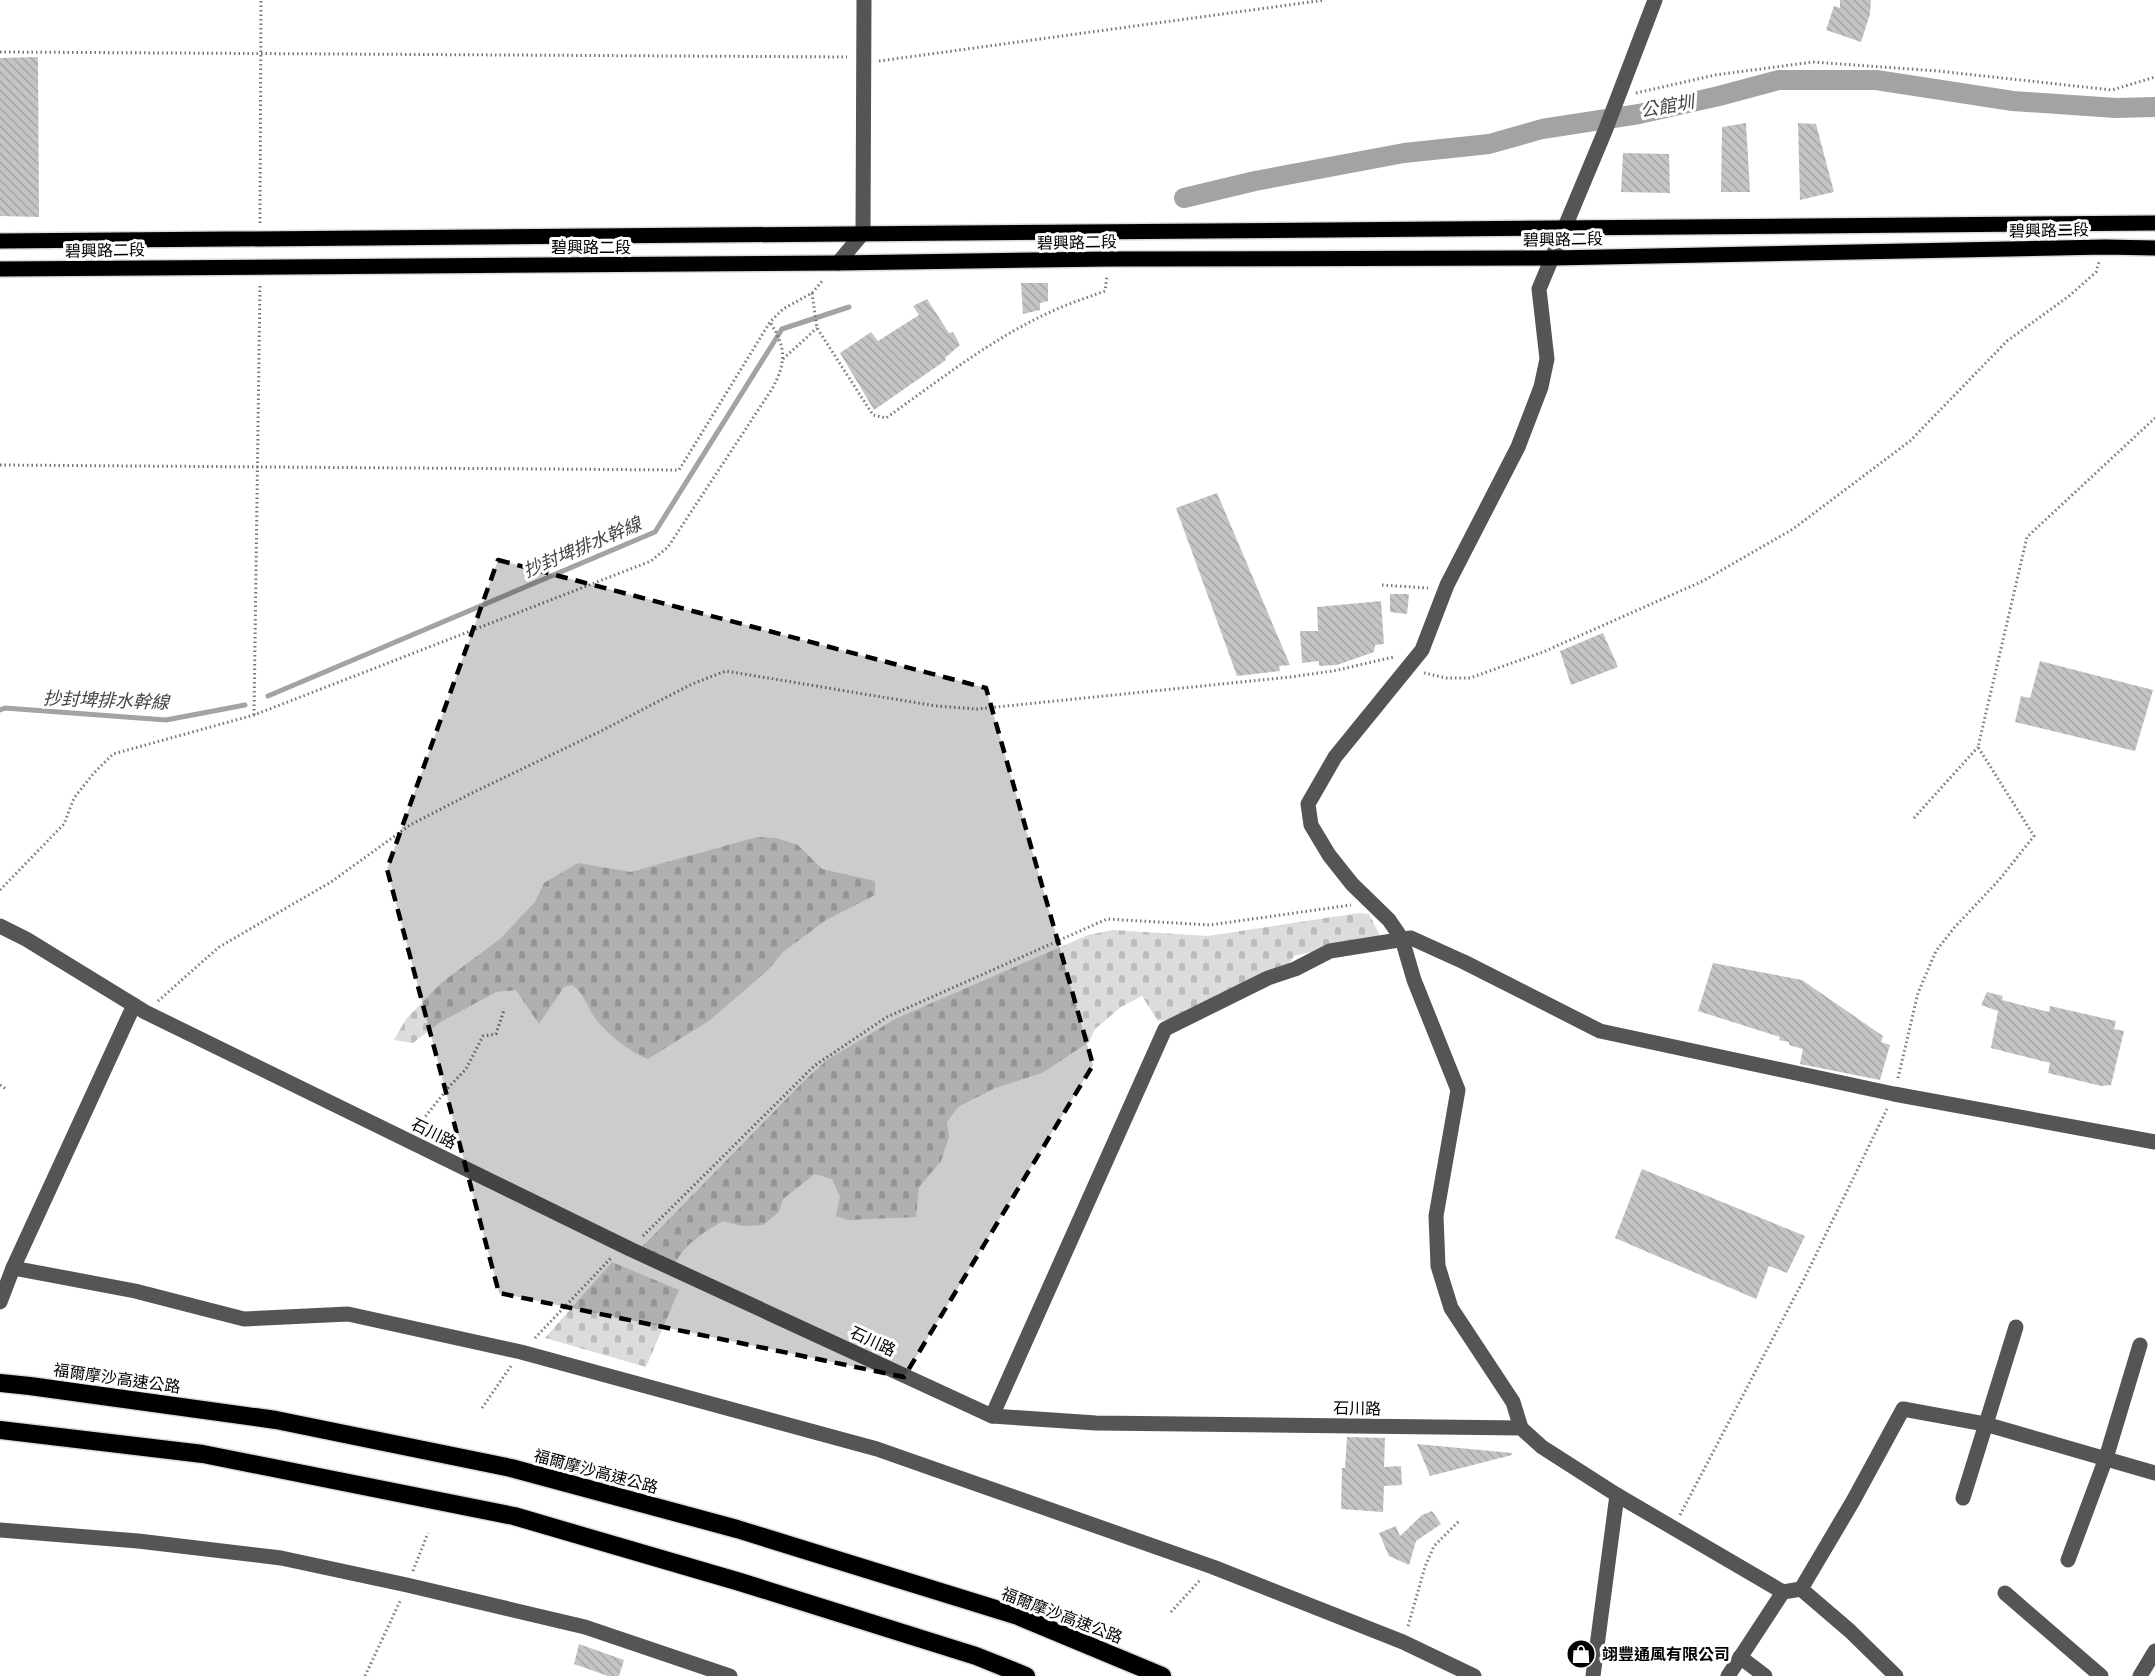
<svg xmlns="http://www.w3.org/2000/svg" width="2155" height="1676" viewBox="0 0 2155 1676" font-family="'Asap Condensed','Noto Sans TC',sans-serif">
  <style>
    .cemetery { fill: url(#cemetery-stones) }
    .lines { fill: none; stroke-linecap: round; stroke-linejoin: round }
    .stream { stroke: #a3a3a3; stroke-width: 5 }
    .canal { stroke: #a3a3a3; stroke-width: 20 }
    .building { fill: url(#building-back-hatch) }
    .major-casing { stroke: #dbdbdb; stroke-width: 18 }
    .highway-casing { stroke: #dbdbdb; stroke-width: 21 }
    .path { stroke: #777; stroke-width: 3; stroke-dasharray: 1.5 3; stroke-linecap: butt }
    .minor { stroke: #555; stroke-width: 15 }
    .major { stroke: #000; stroke-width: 15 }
    .highway { stroke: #000; stroke-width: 18 }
    .marked { fill: #000; fill-opacity: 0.2; stroke: #000; stroke-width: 4.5; stroke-dasharray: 12 8; stroke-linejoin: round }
    .labels { text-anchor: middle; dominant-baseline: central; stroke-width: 6; stroke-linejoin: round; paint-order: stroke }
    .street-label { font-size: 16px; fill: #000; stroke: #fff }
    .poi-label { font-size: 16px; font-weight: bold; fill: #000; stroke: #fff; text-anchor: start }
    .water-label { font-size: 18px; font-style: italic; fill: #444; stroke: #fff }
  </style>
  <defs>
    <pattern id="cemetery-stones" width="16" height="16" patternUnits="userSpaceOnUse" patternTransform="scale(1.5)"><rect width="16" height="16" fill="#dcdcdc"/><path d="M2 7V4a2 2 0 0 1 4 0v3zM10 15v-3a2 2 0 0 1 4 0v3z" fill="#bbb"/></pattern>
    <pattern id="building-back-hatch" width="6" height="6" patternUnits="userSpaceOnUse" patternTransform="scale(1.5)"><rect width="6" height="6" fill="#c4c4c4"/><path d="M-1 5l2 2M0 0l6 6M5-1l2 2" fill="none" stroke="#a7a7a7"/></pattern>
  </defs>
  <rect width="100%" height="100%" fill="#fff"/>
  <g class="cemetery">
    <path d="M757 837 776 838 798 845 822 869 875 881V895L826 920 783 952 768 970 710 1020 648 1059C633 1054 609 1035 599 1023 588 1011 586 994 572 985L564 987 539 1024 516 990 496 992 439 1023 413 1043 394 1040 406 1019 441 983 500 939 535 902 544 883 578 863 631 872Z"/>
    <path d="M1359 913 1369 914 1380 936 1294 956 1286 969 1168 1020 1158 1021 1142 996 1121 1007 1095 1029 1089 1042 1042 1073 995 1088 958 1107 947 1122 949 1137 941 1161 919 1187 916 1217 849 1220 836 1216 840 1197 832 1179 815 1174 783 1199 779 1212 763 1225 742 1226 723 1221C704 1232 686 1243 675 1263L638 1251 804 1081 827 1060 895 1019 1088 935 1113 930 1208 936Z"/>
    <path d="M612 1262 679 1290 646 1367 545 1338Z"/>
  </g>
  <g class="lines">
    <g class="stream">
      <path d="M268 696 655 532 782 329 849 307"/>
      <path d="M0 710 5 708 166 720 245 705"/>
    </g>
    <path class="canal" d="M1184 198 1255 181 1404 153 1489 144 1542 129 1639 114 1719 96 1779 80H1876L2013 101 2116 108 2155 107"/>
  </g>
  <g class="building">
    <path d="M1840 0H1871L1870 14 1861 42 1826 30 1834 6 1840 8Z"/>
    <path d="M38 57 39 217 0 216V58Z"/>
    <path d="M1746 123 1750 192H1721L1722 127Z"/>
    <path d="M1798 123 1816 124 1834 192 1800 200Z"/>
    <path d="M1623 153 1669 154 1670 193 1621 192Z"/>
    <path d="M1021 283H1048V301L1040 303V310L1023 314Z"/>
    <path d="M927 299 949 333 953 332 960 345 945 358 946 360 874 410 840 353 871 332 878 341 919 315 913 306Z"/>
    <path d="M1217 493 1290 665 1279 666 1280 671 1237 676 1176 508Z"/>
    <path d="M1390 594H1409L1407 614 1390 612Z"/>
    <path d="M1381 601 1384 644 1375 645 1374 652 1337 665 1319 666V661L1302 663 1300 631H1318L1317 607Z"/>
    <path d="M1603 633 1618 667 1571 685 1560 651Z"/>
    <path d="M2040 661 2153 690 2135 751 2015 722 2021 696 2030 698Z"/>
    <path d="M1713 963 1802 980 1883 1036 1881 1042 1890 1045 1880 1080 1800 1064 1803 1049 1789 1045V1042L1779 1040 1780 1037 1698 1011Z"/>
    <path d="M1987 992 2003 996 2002 1000 2049 1012 2050 1006 2116 1021 2114 1029 2124 1031 2111 1085 2101 1086 2048 1073 2050 1063 1991 1048 1998 1011 1981 1005Z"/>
    <path d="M1642 1169 1805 1236 1787 1273 1769 1266 1756 1299 1615 1238Z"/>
    <path d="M1347 1437 1385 1438 1384 1467 1401 1466 1402 1485 1384 1486 1383 1512 1341 1509 1342 1468H1345Z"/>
    <path d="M1417 1444 1512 1453V1455L1430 1476Z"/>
    <path d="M1432 1511 1441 1524 1416 1541 1409 1565 1389 1556 1379 1533 1396 1526 1400 1536 1422 1515Z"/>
    <path d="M579 1644 624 1660 619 1676H608L574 1664Z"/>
  </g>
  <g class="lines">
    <g class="major-casing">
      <g id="major">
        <path d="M0 241 2155 223"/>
        <path d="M0 269 838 263 1109 259 1553 258 2105 247 2155 248"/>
      </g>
    </g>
    <g class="highway-casing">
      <g id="highway">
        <path d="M0 1383 30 1386 276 1420 511 1468 737 1529 1018 1616 1162 1676"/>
        <path d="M0 1430 203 1454 514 1516 740 1582 976 1656 1026 1676"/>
      </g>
    </g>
    <g class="path">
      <path d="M0 52 847 57"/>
      <path d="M879 61 1325 0"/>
      <path d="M1636 93 1715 75 1813 62 1938 71 2112 90 2155 77"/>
      <path d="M260 223 261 0"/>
      <path d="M812 293 817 328 873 415 886 418C941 379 995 336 1057 309 1073 302 1089 297 1105 291L1107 276"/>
      <path d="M783 359 817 328"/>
      <path d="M0 465 679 470 770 322 783 309 812 293 823 280"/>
      <path d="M1382 585 1428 588"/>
      <path d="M1424 673 1446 678H1470L1543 652 1703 581 1793 529 1910 441 2007 341 2069 296 2096 272 2099 262"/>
      <path d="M254 715 260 284"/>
      <path d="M1914 818 1978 747"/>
      <path d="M0 890 64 824 74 798 93 774 113 754 254 715 651 561 668 547 772 389C786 363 787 349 770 322"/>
      <path d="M158 1001 219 947 331 882 410 825 468 795 601 731 692 684 726 671 936 706 977 709 1290 677 1333 671 1394 657"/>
      <path d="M1898 1078 1918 993 1936 951 1954 928 1999 880 2034 836 1978 747 2027 537 2155 418"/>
      <path d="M0 1085 6 1089"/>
      <path d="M417 1127 448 1088 466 1069 483 1036 496 1034 504 1010"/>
      <path d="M643 1236 814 1066 887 1017 1107 919 1210 925 1351 905"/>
      <path d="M535 1338 611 1258"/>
      <path d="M482 1408 511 1366"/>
      <path d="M1680 1515 1804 1279 1887 1109"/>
      <path d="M413 1571 428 1533"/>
      <path d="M1171 1612 1201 1579"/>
      <path d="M1408 1626 1425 1567 1434 1546 1459 1521"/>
      <path d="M365 1676 401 1599"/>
    </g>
    <g class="minor">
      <path d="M838 263 863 233 864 0"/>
      <path d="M0 926 26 939 145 1012 630 1249 992 1416 1096 1423 1521 1428 1542 1447 1617 1495 1593 1676"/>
      <path d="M13 1268 135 1291 244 1319 348 1314 521 1352 877 1449 1213 1567 1403 1642 1474 1676"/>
      <path d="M0 1302 13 1268 134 1005"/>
      <path d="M992 1416 1165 1029 1268 978 1295 969 1330 951 1411 938 1464 962 1600 1031 1894 1094 2155 1142"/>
      <path d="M1521 1428 1513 1402 1451 1308 1438 1266 1436 1216 1458 1090 1414 980 1402 939 1389 920 1352 884 1329 855 1311 825 1308 804 1335 757 1422 650 1447 585 1518 447 1541 387 1547 359 1539 289 1605 131 1655 0"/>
      <path d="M1617 1495 1783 1592"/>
      <path d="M1963 1498 2016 1327"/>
      <path d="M0 1530 138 1541 281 1558 407 1585 585 1627 730 1676"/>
      <path d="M2068 1560 2106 1458 2140 1345"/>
      <path d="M1801 1589 1850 1631 1896 1676"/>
      <path d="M2005 1593 2101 1676"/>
      <path d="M1740 1657 1765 1676"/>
      <path d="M1728 1676 1783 1592 1801 1589 1853 1501 1903 1409 1985 1424 2155 1473"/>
      <path d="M2140 1676 2155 1651"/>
    </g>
    <use href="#major" class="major"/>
    <use href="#highway" class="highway"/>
  </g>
  <path class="marked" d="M498 560 986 688 1093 1065 904 1377 499 1293 387 869Z"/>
  <defs>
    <g id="shop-disc" transform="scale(1.5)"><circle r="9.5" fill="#000" stroke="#fff"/><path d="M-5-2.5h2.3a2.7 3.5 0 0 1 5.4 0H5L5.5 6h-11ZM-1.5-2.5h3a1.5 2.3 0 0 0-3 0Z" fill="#fff"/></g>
  </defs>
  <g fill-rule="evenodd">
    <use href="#shop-disc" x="1581" y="1654"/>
  </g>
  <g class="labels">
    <g class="street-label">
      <text transform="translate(2049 230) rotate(-1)">碧興路二段</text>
      <text transform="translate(1563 239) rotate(-1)">碧興路二段</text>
      <text transform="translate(1077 242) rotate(-1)">碧興路二段</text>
      <text x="591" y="247">碧興路二段</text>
      <text transform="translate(105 250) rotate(-1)">碧興路二段</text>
      <text transform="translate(434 1133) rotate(26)">石川路</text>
      <text transform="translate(873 1341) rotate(25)">石川路</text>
      <text transform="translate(117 1378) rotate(8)">福爾摩沙高速公路</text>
      <text transform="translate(1357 1408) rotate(1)">石川路</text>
      <text transform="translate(596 1471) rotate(15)">福爾摩沙高速公路</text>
      <text transform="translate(1062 1615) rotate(21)">福爾摩沙高速公路</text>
    </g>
    <g class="poi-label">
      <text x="1602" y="1654">翊豐通風有限公司</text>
    </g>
    <g class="water-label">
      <text transform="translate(1667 106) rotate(-10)">公館圳</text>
      <text transform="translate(582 547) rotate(-23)">抄封埤排水幹線</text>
      <text transform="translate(106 700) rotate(2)">抄封埤排水幹線</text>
    </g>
  </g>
</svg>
